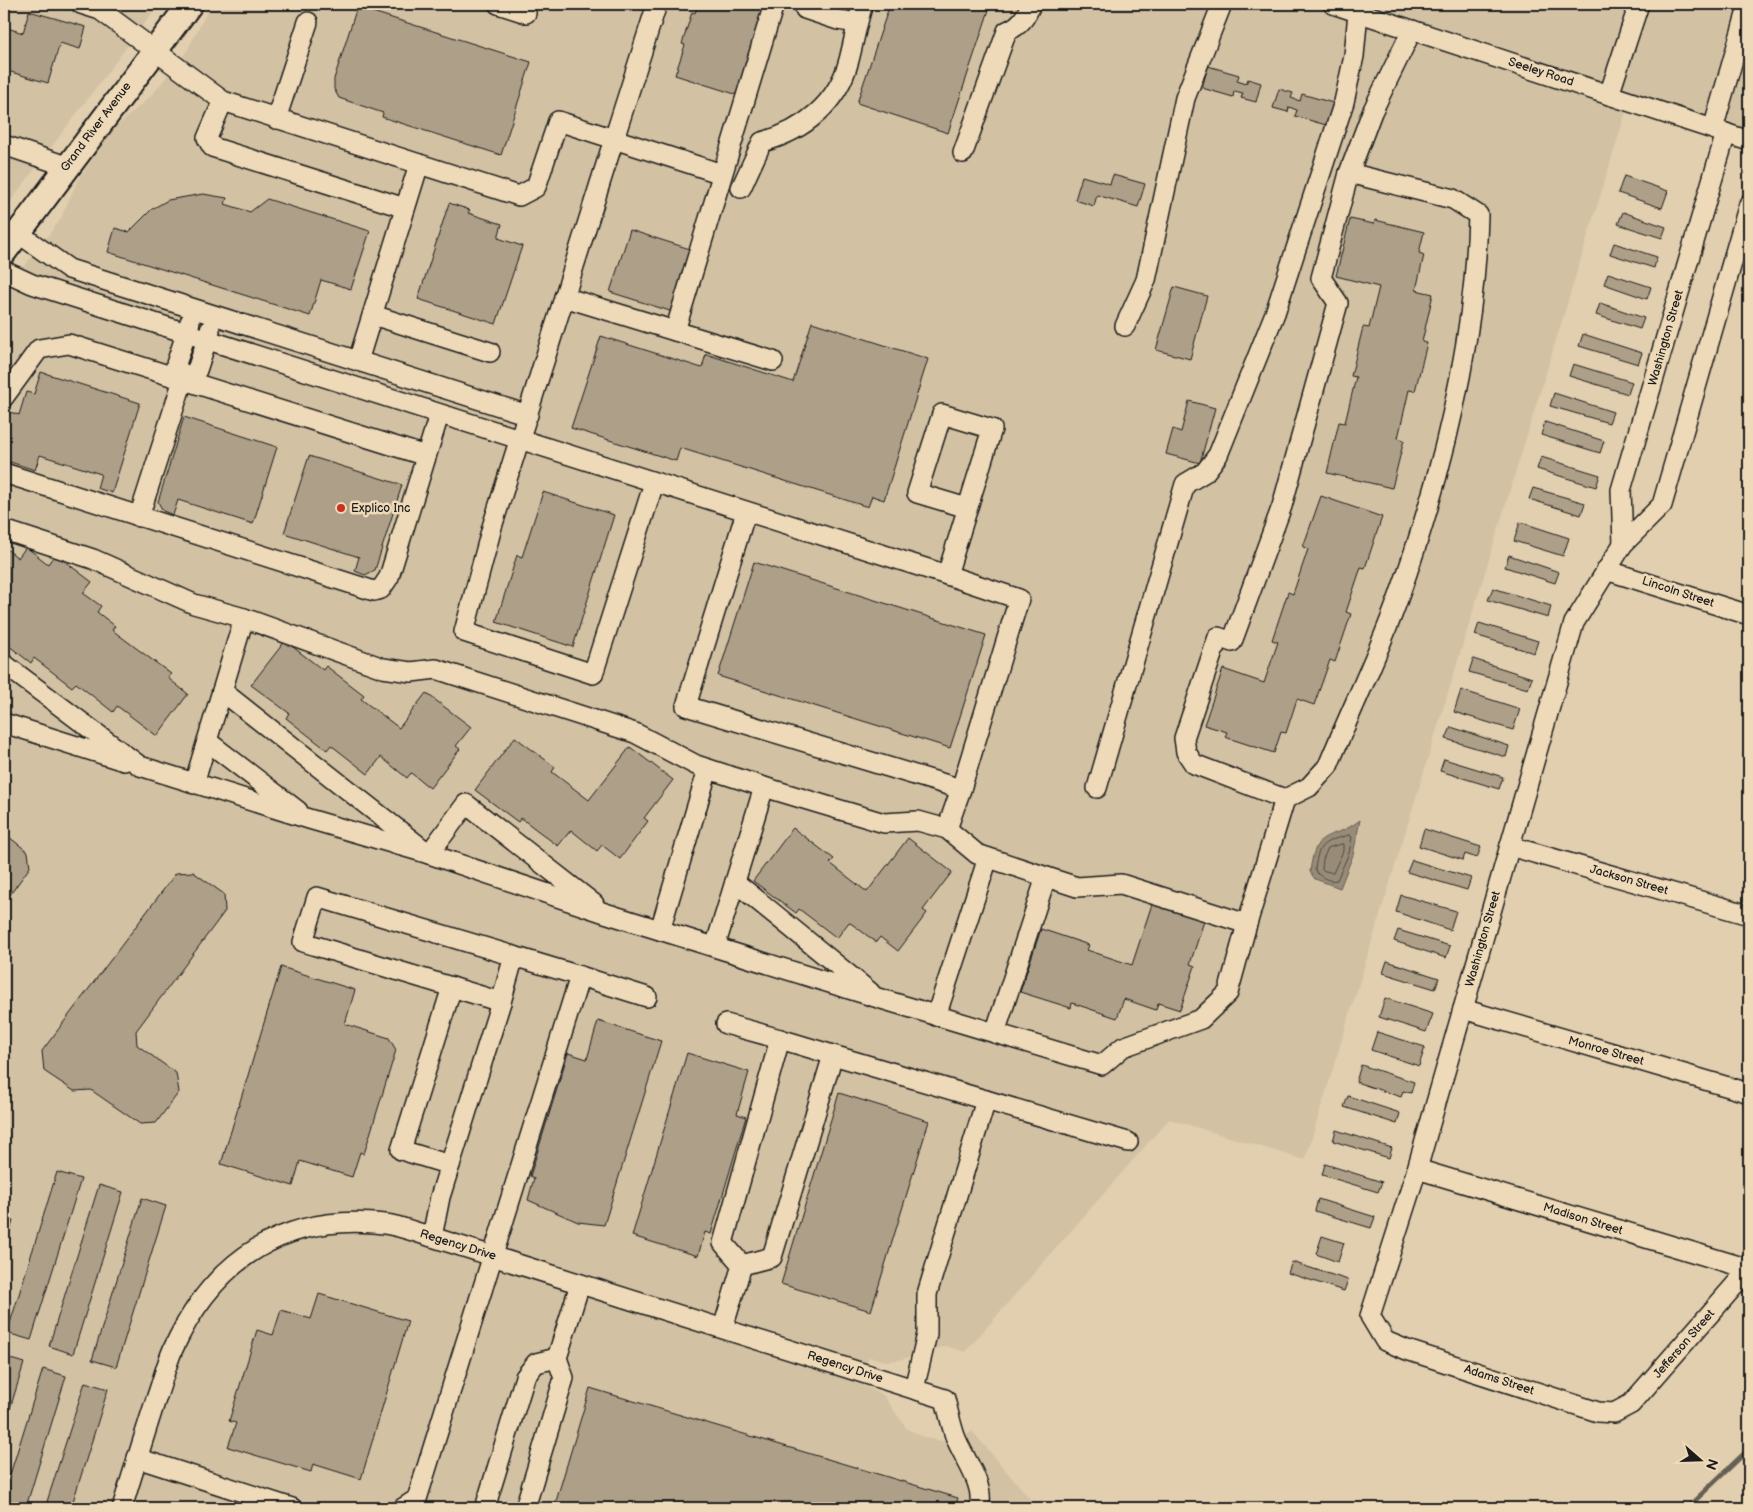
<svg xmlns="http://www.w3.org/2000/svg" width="1753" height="1512" viewBox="0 0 1753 1512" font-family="'Balsamiq Sans',sans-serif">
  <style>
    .built { fill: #d2c1a3 }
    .water { fill: #988c78; stroke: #665f53 }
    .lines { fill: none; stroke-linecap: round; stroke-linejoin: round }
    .shore { stroke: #4e4941; stroke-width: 1 }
    .stream { stroke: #665f53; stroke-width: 5 }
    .building { fill: #aea088; stroke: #1c1c1c }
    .minor-casing { stroke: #1c1c1c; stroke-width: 22 }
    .major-casing { stroke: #1c1c1c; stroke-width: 28 }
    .minor { stroke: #eedab8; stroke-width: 19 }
    .major { stroke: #eedab8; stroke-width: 24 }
    .poi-dot { fill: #c8321e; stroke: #eedab8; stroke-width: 2 }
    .labels { text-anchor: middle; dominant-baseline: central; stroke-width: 5; stroke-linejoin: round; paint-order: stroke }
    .street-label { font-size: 12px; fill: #1c1c1c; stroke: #eedab8 }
    .poi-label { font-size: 12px; fill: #1c1c1c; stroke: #eedab8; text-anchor: start }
  </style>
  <rect width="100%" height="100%" fill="#e1cfaf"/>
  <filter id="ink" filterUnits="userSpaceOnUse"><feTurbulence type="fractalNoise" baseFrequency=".02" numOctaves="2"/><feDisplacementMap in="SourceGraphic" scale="10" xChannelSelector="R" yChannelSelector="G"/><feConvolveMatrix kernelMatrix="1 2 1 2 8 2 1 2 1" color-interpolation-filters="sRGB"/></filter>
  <g filter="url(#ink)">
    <g class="built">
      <path d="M4 4H159L4 210Z"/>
      <path d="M211 4H1749V133L1631 95 1305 1160 1169 1119 965 1352 946 1346 899 1360 887 1361 869 1357 860 1384 883 1395 907 1429 926 1438 940 1441 960 1439 972 1431 1038 1508H4V293L60 220 78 180 103 143 116 127 152 95 187 51Z"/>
    </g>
    <path class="water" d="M1360 820 1353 855 1340 888 1315 879 1310 872C1316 824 1331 843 1360 820Z"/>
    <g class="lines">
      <g class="shore">
        <path d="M1349 835 1352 837 1349 853 1337 880C1329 882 1319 877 1315 870 1318 842 1324 842 1349 835Z"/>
        <path d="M1343 844V851L1333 873 1322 870 1323 859 1328 848Z"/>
      </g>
      <path class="stream" d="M1687 1508 1749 1449"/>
    </g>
    <g class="building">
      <path d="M698 4H767L738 95 675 75 685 45 682 44 692 12 695 13Z"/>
      <path d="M890 4H991L948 133 857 103Z"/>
      <path d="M357 7 531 62 501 155 382 117 383 113 339 98 334 89V79Z"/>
      <path d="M29 11 86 27 80 49 60 43 48 83 4 70V27L23 33Z"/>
      <path d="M1208 66 1239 75 1237 81 1246 84 1248 79 1261 83 1256 102 1241 98 1243 93 1234 91 1233 97 1202 88Z"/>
      <path d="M1279 89 1293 93 1291 98 1300 101 1302 94 1333 103 1326 125 1295 116 1297 110 1289 107 1288 112 1273 108Z"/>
      <path d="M1113 175 1145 184 1138 207 1097 195 1094 206 1075 200 1082 176 1110 184Z"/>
      <path d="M1624 176 1668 191 1662 208 1618 193Z"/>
      <path d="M203 194 227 198 225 204 250 212 267 199 370 231 351 289 321 280 310 316 108 252 115 228 129 232 152 209 168 200Z"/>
      <path d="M449 203 470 210 468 213 502 224 498 238 522 246 496 324 418 299Z"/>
      <path d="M1623 212 1666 227 1662 238 1618 224Z"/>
      <path d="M1350 219 1374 224 1375 220 1424 232 1419 253 1424 255 1416 290 1433 294 1422 342 1427 343 1415 391 1409 390 1398 438 1404 440 1392 488 1327 473 1339 422 1345 423 1356 377 1351 376 1363 327 1369 328 1379 287 1336 276Z"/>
      <path d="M630 230 693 250 673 312 610 292Z"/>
      <path d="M1614 243 1657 257 1654 268 1610 254Z"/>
      <path d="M1608 273 1651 287 1647 299 1604 284Z"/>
      <path d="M1174 287 1207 296 1190 359 1156 350Z"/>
      <path d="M1600 303 1644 318 1640 329 1596 315Z"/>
      <path d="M812 322 928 359 884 500 872 496 868 507 680 448 676 461 571 428 601 336 702 368 706 354 793 382Z"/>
      <path d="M1583 334 1642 353 1638 364 1579 346Z"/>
      <path d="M1573 364 1632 382 1628 394 1569 376Z"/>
      <path d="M41 372 140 403 112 493 97 488 101 474 40 455 35 470 4 460V434L10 412 19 415 26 392 34 394Z"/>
      <path d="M1554 393 1613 412 1609 423 1550 406Z"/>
      <path d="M1189 401 1215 408 1200 463 1166 454 1173 429 1181 432Z"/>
      <path d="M184 417 277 447 253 524 178 500 173 515 163 511 158 502Z"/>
      <path d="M1545 422 1604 441 1600 453 1541 435Z"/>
      <path d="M309 456 402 485 375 570 365 575 355 571 359 557 284 533Z"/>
      <path d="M1541 457 1600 475 1596 487 1537 469Z"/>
      <path d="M1533 488 1585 503 1581 515 1529 499Z"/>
      <path d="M543 492 614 515 573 647 496 622 517 555 522 557Z"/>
      <path d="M1321 496 1382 517 1365 568 1361 567 1346 612 1351 614 1335 662 1330 660 1314 705 1297 699 1286 733 1281 732 1274 753 1225 737 1227 732 1204 725 1223 669 1264 683 1278 642 1272 640 1288 592 1293 594 1308 549 1303 547Z"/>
      <path d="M1520 522 1569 538 1563 556 1514 541Z"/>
      <path d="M4 547 18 558 26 547 48 564 55 554 92 582 83 593 101 606 97 612 115 626 112 630 171 674 168 678 188 694 157 736 117 706 113 712 76 683 72 687 34 658 31 663 4 642Z"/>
      <path d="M1509 555 1559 572 1555 583 1505 567Z"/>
      <path d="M754 562 986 635 950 748 718 676Z"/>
      <path d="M1493 588 1551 606 1548 618 1488 600Z"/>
      <path d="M1479 623 1538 641 1534 653 1475 635Z"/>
      <path d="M285 641 323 670 326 666 364 695 361 699 399 728 426 693 471 727 456 746 460 749 430 788 411 773 407 778 381 757 368 774 331 745 327 750 286 718 289 713 251 685Z"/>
      <path d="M1473 659 1532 678 1528 689 1469 672Z"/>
      <path d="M1461 690 1520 709 1513 730 1454 712Z"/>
      <path d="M1451 727 1509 746 1506 757 1446 739Z"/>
      <path d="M515 737 555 767 552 772 589 800 630 747 673 780 644 818 648 821 620 859 602 845 597 851 571 830 558 846 521 818 518 822 475 790Z"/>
      <path d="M1444 759 1503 777 1499 789 1440 771Z"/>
      <path d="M793 828 834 859 830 863 867 892 908 838 952 872 923 910 927 913 898 951 880 937 876 942 849 922 837 938 799 909 796 913 753 881Z"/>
      <path d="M1424 829 1481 847 1477 858 1465 854 1463 860 1419 846Z"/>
      <path d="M4 833 28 852 30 867 4 903Z"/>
      <path d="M1412 860 1471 878 1467 890 1407 872Z"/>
      <path d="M193 872 224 894 225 911 136 1031 137 1045 176 1073 179 1092 156 1123 140 1124 91 1090 74 1091 44 1071 42 1051 176 873Z"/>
      <path d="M1401 895 1456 911 1450 930 1396 912Z"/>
      <path d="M1153 901 1205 918 1190 964 1195 966 1180 1010 1158 1003 1156 1010 1124 999 1117 1018 1072 1003 1071 1008 1020 992 1041 929 1089 945 1087 950 1132 965Z"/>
      <path d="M1398 930 1450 946 1446 958 1394 941Z"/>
      <path d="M1387 961 1439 978 1435 989 1383 973Z"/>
      <path d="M281 967 355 990 345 1024 389 1038 396 1050 364 1154 360 1152 352 1177 300 1161 293 1186 221 1164Z"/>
      <path d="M1385 998 1433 1014 1426 1032 1379 1017Z"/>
      <path d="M598 1021 661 1041 604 1225 578 1222 528 1200 534 1178 530 1176 568 1053 587 1059Z"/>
      <path d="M1377 1032 1425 1047 1419 1066 1371 1050Z"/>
      <path d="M687 1053 749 1072 737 1114 746 1117 711 1234 705 1232 698 1256 632 1236Z"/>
      <path d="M1361 1065 1414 1082 1411 1093 1403 1091 1401 1097 1356 1082Z"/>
      <path d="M839 1093 929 1121 871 1311 781 1284Z"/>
      <path d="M1348 1096 1400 1113 1397 1124 1344 1107Z"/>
      <path d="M1336 1130 1392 1148 1389 1158 1333 1141Z"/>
      <path d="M1325 1164 1382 1182 1378 1192 1322 1175Z"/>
      <path d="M57 1172 81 1179 31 1340 7 1333Z"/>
      <path d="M99 1185 123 1192 73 1354 49 1346Z"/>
      <path d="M142 1198 166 1206 116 1367 92 1360Z"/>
      <path d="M1318 1199 1375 1217 1371 1228 1315 1211Z"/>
      <path d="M4 1218 13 1221 4 1252Z"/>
      <path d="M1322 1236 1344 1243 1338 1262 1316 1254Z"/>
      <path d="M1292 1262 1348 1280 1344 1291 1288 1273Z"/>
      <path d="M319 1294 408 1321 361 1479 313 1464 311 1472 228 1447 236 1423 229 1421 257 1330 273 1335 281 1310 311 1319Z"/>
      <path d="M4 1357 24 1363 4 1428Z"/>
      <path d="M43 1369 66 1376 26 1507 4 1500V1494Z"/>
      <path d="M85 1382 108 1389 71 1508H45Z"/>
      <path d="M590 1388 958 1498 955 1508H554Z"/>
    </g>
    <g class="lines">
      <g class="minor-casing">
        <g id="minor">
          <path d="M81 4 100 10 223 101 519 196 536 187 558 121 614 139 492 527 464 632 593 674 654 483"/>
          <path d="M498 4 526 13"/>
          <path d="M657 4 614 139 722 174"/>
          <path d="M1333 4 1749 141"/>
          <path d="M805 9 838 20 857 23"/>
          <path d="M1609 95 1639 4"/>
          <path d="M223 101 207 138 212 147 405 208"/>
          <path d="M276 119 308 22"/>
          <path d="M1713 129 1749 4"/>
          <path d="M4 145 66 166"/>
          <path d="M963 153 1007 31C1020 26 1026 17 1031 4"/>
          <path d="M741 188 762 142C804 131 838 103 849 60 854 41 857 22 863 4"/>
          <path d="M1749 204 1662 505 1623 544 1574 623 1417 1169 1370 1316 1385 1341 1407 1350 1598 1412 1614 1413 1631 1404 1749 1269"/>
          <path d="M18 233 69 269 528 415"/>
          <path d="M4 271 32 284 947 575 1019 599 961 789 686 706 746 512"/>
          <path d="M564 297 773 361"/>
          <path d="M373 315 490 352"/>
          <path d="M1125 326 1146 280 1185 98 1222 4"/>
          <path d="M675 331 774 4"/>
          <path d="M358 361 419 164"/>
          <path d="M183 380 176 364 190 322"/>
          <path d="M4 397 39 349 69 344 426 456"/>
          <path d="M4 473 374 591 381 589 389 577 439 415"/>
          <path d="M139 517 183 380 197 370 210 330"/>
          <path d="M4 530 93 559 194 604 244 618"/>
          <path d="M1623 544 1621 490 1726 133"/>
          <path d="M1606 570 1749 615"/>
          <path d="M947 575 992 429 942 414 917 493 967 508"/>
          <path d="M4 664 140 766 309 819 429 854 605 913 878 998 1102 1065 1123 1047 1201 1019 1228 993 1247 924 1121 884 1077 887 977 854 947 829 918 821 884 823 764 787 696 765 635 733 436 669 411 672 383 668 244 618 194 784"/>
          <path d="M222 691 429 854 466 804 594 904"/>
          <path d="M4 723 124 761"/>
          <path d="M207 741 298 811"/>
          <path d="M1097 788 1185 484 1205 472 1218 455 1275 313 1344 102 1354 56 1358 12"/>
          <path d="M1285 799 1194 764 1186 752 1184 738 1218 637 1232 642 1282 506 1338 303 1321 278 1349 173"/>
          <path d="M947 829 961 789"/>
          <path d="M1510 846 1749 915"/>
          <path d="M735 882 870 992"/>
          <path d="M1247 924 1285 799 1309 787 1328 766C1351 710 1378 655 1398 599 1442 476 1475 345 1478 215L1453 199 1349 173 1372 112 1412 30"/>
          <path d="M660 930 708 769"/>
          <path d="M715 947 764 787"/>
          <path d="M580 976 647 997"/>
          <path d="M501 1002 514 956"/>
          <path d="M1463 1009 1749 1093"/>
          <path d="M936 1016 988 858"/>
          <path d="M726 1024 780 1039 723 1243 742 1265"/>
          <path d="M995 1033 1046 877"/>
          <path d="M780 1039 833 1055"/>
          <path d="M450 1165 401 1150 452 987"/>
          <path d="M1417 1169 1749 1269"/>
          <path d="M723 1328 742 1265 772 1257 833 1055 1128 1142"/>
          <path d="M914 1389 927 1334V1294L986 1100"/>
          <path d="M137 1458 292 1508"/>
          <path d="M122 1508C133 1472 144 1436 156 1399 162 1383 166 1365 173 1349 214 1259 286 1212 385 1224 401 1226 417 1233 432 1237L945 1399C948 1411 951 1424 955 1436 963 1458 986 1485 979 1508"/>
          <path d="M403 1508 417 1499 580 976 317 897 303 942 501 1002 440 1197 432 1237"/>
          <path d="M485 1508 525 1377 536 1363 557 1358"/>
          <path d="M525 1508 564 1378 557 1358 580 1284"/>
        </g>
      </g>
      <g class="major-casing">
        <path id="major" d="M4 252 190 4"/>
      </g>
      <use href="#minor" class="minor"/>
      <use href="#major" class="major"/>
    </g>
  </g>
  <circle class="poi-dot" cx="341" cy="508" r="5"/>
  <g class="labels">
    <g class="street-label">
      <text transform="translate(1541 72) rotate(18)">Seeley Road</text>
      <text transform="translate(96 127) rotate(-53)">Grand River Avenue</text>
      <text transform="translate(1666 338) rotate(-74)">Washington Street</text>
      <text transform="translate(1678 592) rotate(18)">Lincoln Street</text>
      <text transform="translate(1629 880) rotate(16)">Jackson Street</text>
      <text transform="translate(1483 939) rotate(-74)">Washington Street</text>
      <text transform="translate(1606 1051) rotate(16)">Monroe Street</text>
      <text transform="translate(1583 1219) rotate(17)">Madison Street</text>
      <text transform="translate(458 1245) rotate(17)">Regency Drive</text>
      <text transform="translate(1684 1344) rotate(-49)">Jefferson Street</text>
      <text transform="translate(845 1367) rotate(18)">Regency Drive</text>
      <text transform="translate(1499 1380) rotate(18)">Adams Street</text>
    </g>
    <g class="poi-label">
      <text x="351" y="508">Explico Inc</text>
    </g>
  </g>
  <rect width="1753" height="1512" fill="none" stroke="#eedab8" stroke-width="20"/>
  <rect x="10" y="10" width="1733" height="1492" fill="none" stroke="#1c1c1c" stroke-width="2" filter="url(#ink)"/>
  <g transform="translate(1700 1460) rotate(110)" stroke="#eedab8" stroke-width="4" paint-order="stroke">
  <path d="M0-4L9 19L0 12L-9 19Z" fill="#1c1c1c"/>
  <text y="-8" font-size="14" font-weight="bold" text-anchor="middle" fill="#1c1c1c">N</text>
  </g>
</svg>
